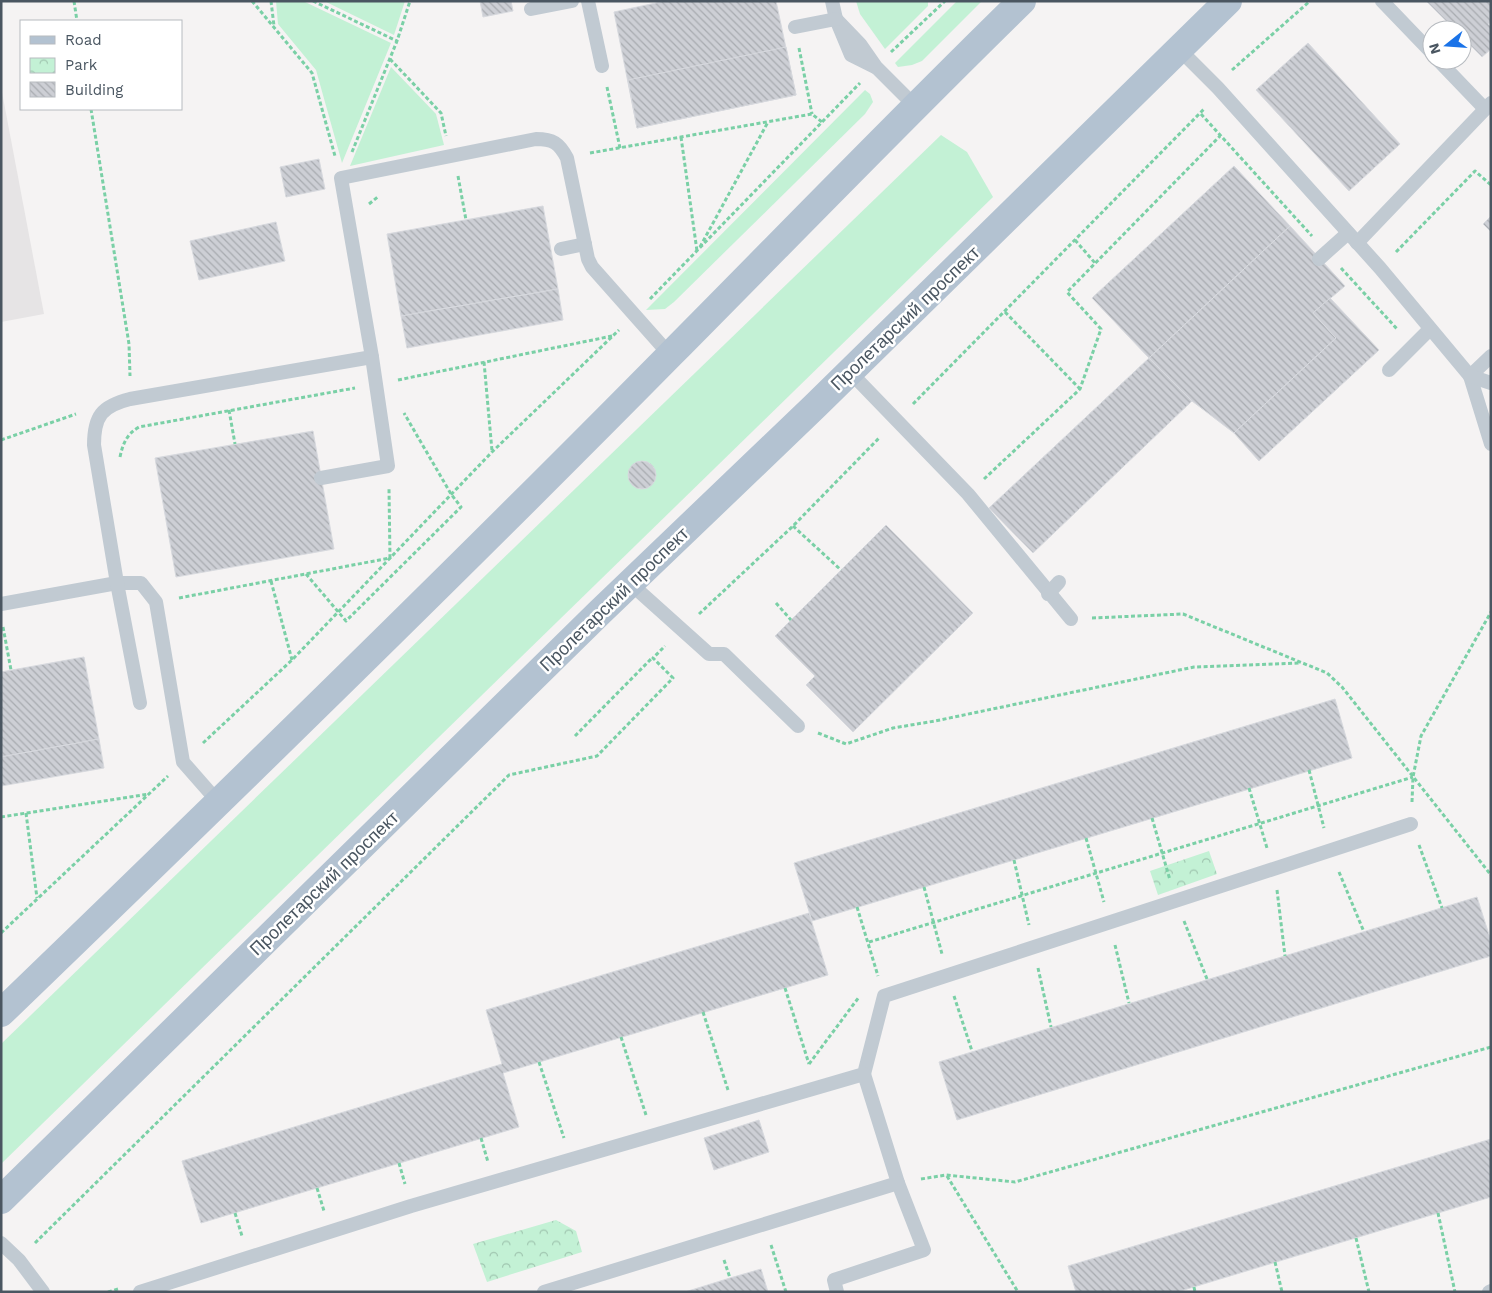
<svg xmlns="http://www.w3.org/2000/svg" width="1492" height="1293" viewBox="0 0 1492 1293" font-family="'Work Sans',sans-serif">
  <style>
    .education { fill: #e6e4e5 }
    .grass { fill: #c3f1d5 }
    .park { fill: url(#park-crowns) }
    .building { fill: url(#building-back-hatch); stroke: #d7d9de }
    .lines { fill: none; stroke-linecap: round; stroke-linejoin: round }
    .path { stroke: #7ad0a6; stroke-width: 3; stroke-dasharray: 4 2.5; stroke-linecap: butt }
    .lane { stroke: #c1cad2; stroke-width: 14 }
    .primary { stroke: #b3c2d1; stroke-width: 28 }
    .labels { text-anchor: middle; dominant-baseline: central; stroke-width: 5; stroke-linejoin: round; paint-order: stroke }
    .street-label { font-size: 18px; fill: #4a5661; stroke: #fff }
  </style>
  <defs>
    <pattern id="park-crowns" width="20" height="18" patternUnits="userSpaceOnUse" patternTransform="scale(1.25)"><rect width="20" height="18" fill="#c3f1d5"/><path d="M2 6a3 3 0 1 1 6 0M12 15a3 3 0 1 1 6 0" fill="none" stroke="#a0c6b0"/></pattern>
    <pattern id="building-back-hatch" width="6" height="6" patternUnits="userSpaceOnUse" patternTransform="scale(1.25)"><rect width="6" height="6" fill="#cdcfd5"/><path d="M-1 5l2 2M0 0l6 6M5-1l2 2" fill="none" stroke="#a8abb0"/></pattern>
  </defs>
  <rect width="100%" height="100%" fill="#f5f3f3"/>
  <path class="education" d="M1 87 44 314 1 322Z"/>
  <g class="grass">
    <path d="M276 1H303L391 43 342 163 316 70 278 24Z"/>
    <path d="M324 1H405L394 35Z"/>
    <path d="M856 1H928V6L885 49 860 14Z"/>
    <path d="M957 1H982L922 61 912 65 898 67 895 63Z"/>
    <path d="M391 67 436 114 444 145 350 166Z"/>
    <path d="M865 90 870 94 873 102 865 114 674 302 665 309 646 310Z"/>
    <path d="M941 135 967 152 993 197 1 1164V1044Z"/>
  </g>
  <g class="park">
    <path d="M1209 851 1217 874 1158 895 1150 871Z"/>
    <path d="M556 1220 576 1231 582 1252 487 1282 473 1244Z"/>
  </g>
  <g class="building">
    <path d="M480 1H511L513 11 483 17Z"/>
    <path d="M665 1H776L796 95 637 128 614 12Z"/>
    <path d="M1426 1H1491V22L1488 24 1491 27V49L1482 57 1462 37V30H1455Z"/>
    <path d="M1308 43 1400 144 1349 191 1256 90Z"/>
    <path d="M786 47 796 95 637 128 628 80Z"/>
    <path d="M319 159 325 189 286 197 280 167Z"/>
    <path d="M1234 166 1290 226 1149 358 1092 298Z"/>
    <path d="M543 206 558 289 401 316 387 234Z"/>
    <path d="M1491 216V232L1483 224Z"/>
    <path d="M276 222 285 261 199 280 190 241Z"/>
    <path d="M1290 226 1345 286 1313 313 1336 338 1234 433 1192 401 1149 358Z"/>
    <path d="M558 289 563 320 407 348 401 316Z"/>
    <path d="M1330 298 1379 350 1259 461 1234 433 1336 338 1313 313Z"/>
    <path d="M1149 358 1192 401 1033 553 989 508Z"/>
    <path d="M313 431 334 549 176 577 155 458Z"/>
    <circle cx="642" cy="475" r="14"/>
    <path d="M886 525 973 613 853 732 806 685 815 676 775 636Z"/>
    <path d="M84 657 99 739 1 757V672Z"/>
    <path d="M1335 699 1352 758 812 921 794 863Z"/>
    <path d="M99 739 104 768 1 786V757Z"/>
    <path d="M1477 897 1491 941V956L957 1120 939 1062Z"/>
    <path d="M809 913 828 975 503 1073 519 1127 201 1223 182 1161 502 1064 486 1010Z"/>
    <path d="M759 1120 769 1152 714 1170 704 1138Z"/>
    <path d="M1491 1139V1197L1177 1292H1076L1068 1266Z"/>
    <path d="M761 1269 768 1292H685L730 1278Z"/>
  </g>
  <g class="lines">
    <g class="path">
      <path d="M74 1 77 21"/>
      <path d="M252 1 312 73 335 156"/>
      <path d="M271 1 274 26"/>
      <path d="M313 1 397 41"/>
      <path d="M799 48 812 114"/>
      <path d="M891 52 945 1"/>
      <path d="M390 59 441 113 446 136"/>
      <path d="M1232 70 1310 1"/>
      <path d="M607 87 620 148"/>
      <path d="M91 109 129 344 130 376"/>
      <path d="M1201 114 1312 236"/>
      <path d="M681 137 697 251"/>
      <path d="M352 152 397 41 410 1"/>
      <path d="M590 153 812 114 822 122"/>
      <path d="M458 176 466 220"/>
      <path d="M369 204 379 196"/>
      <path d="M1075 240 1095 263"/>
      <path d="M700 247 768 122"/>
      <path d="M1396 252 1475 171 1491 185"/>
      <path d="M1341 268 1398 330"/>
      <path d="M650 299 860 83"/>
      <path d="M1005 312 1080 389"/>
      <path d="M484 362 492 451"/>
      <path d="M398 380 612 336"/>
      <path d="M913 404 1205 108"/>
      <path d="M229 410 235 444"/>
      <path d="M1 440 76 414"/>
      <path d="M120 457C123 443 127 434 139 427L355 388"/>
      <path d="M984 479 1080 389 1101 329 1067 292 1220 136"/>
      <path d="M793 526 841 570"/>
      <path d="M306 574 346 621 461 507 451 494 404 413"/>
      <path d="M271 581 292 660"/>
      <path d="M179 598 390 558 389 489"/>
      <path d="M776 603 791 620"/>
      <path d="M699 614 793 526 880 437"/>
      <path d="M1092 618 1183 614 1327 673 1342 687 1491 875"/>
      <path d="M3 627 11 670"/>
      <path d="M818 733 846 744 893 728 935 721 1194 667 1301 663"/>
      <path d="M575 736 652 658"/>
      <path d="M203 743 292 660 492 452 619 330"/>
      <path d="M1309 770 1324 828"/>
      <path d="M1249 788 1267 848"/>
      <path d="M1412 802 1413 777 1421 736 1491 612"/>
      <path d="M26 813 37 898"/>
      <path d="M1 817 149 794"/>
      <path d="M1152 818 1170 880"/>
      <path d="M1086 838 1104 902"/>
      <path d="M1419 845 1442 908"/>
      <path d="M1014 860 1029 925"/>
      <path d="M1339 872 1364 932"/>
      <path d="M924 887 942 954"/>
      <path d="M1277 890 1285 956"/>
      <path d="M857 907 878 976"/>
      <path d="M1184 921 1207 979"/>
      <path d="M1 933 168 776"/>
      <path d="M869 942 1413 777"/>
      <path d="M1115 945 1129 1003"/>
      <path d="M1038 968 1051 1027"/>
      <path d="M785 988 809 1064"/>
      <path d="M954 996 972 1051"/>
      <path d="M703 1012 728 1090"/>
      <path d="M621 1037 646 1115"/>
      <path d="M539 1062 564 1138"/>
      <path d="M809 1064 859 997"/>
      <path d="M481 1138 488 1162"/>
      <path d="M399 1163 405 1184"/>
      <path d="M947 1176 1018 1292"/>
      <path d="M921 1179 946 1175 1015 1182 1491 1047"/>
      <path d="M317 1188 324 1211"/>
      <path d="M235 1213 242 1236"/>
      <path d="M1438 1213 1455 1292"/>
      <path d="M1356 1238 1369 1292"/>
      <path d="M35 1243 509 775 597 756 673 678 653 658 665 646"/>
      <path d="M771 1245 786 1292"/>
      <path d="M724 1260 730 1278"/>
      <path d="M1275 1262 1282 1292"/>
      <path d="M1194 1287 1195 1292"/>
      <path d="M108 1292 118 1289"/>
    </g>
    <g class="lane">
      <path d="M588 1 602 66"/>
      <path d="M832 1 836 19 851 55 875 67"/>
      <path d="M1382 1 1432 53"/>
      <path d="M531 9 572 1"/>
      <path d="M836 19 860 44 876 67 915 106"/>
      <path d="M795 27 836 19"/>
      <path d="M1179 49 1218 88 1380 268 1470 376 1491 444"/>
      <path d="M1438 60 1485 109"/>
      <path d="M1357 243 1491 103"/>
      <path d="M561 249 585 244"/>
      <path d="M1319 259 1348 233"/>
      <path d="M372 357 341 178 536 139C553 139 559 143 567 158L588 259 592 267 670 355"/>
      <path d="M1389 370 1430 329"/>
      <path d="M849 371 968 494 1071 619"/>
      <path d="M1470 376 1491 356"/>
      <path d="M1470 376 1491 383"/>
      <path d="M631 584 709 654H724L798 726"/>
      <path d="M1048 594 1059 582"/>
      <path d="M1 604 117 583H141L156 602 183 762 219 803"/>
      <path d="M140 703 117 583 94 445C94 416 102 406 130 399L372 357 388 466 321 478"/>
      <path d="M1 1243 19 1260 43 1292"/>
      <path d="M140 1292 411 1206 864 1074 884 996 1411 824"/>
      <path d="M544 1292 898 1183 864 1074"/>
      <path d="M837 1292 834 1280 924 1250 898 1183"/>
      <path d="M1489 1292 1491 1291"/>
    </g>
    <g class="primary">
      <path d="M1 1013C226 796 451 577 671 354 788 236 903 117 1022 1"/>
      <path d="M1 1200 600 612 815 406 1228 1"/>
    </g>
  </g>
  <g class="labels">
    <g class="street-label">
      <text transform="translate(905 318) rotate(-44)">Пролетарский проспект</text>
      <text transform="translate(614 599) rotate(-44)">Пролетарский проспект</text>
      <text transform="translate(324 883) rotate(-44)">Пролетарский проспект</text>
    </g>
  </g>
  <rect width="1492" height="1293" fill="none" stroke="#4a5661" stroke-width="5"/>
  <rect x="20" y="20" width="162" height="90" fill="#ffffff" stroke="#b7bbc0"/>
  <rect x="30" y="36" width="25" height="8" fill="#b3c2d1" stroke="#b7bbc0"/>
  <text x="65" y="45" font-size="15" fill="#4a5661">Road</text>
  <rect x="30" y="58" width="25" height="15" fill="url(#park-crowns)" stroke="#b7bbc0"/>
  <text x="65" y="70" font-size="15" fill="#4a5661">Park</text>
  <rect x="30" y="82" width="25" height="15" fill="url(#building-back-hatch)" stroke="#b7bbc0"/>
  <text x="65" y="95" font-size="15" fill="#4a5661">Building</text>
  <g transform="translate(1447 45) rotate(253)"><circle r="24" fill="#ffffff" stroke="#b7bbc0"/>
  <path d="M0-4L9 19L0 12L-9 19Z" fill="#1a73e8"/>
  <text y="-8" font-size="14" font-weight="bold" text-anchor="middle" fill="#4a5661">N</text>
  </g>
</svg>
